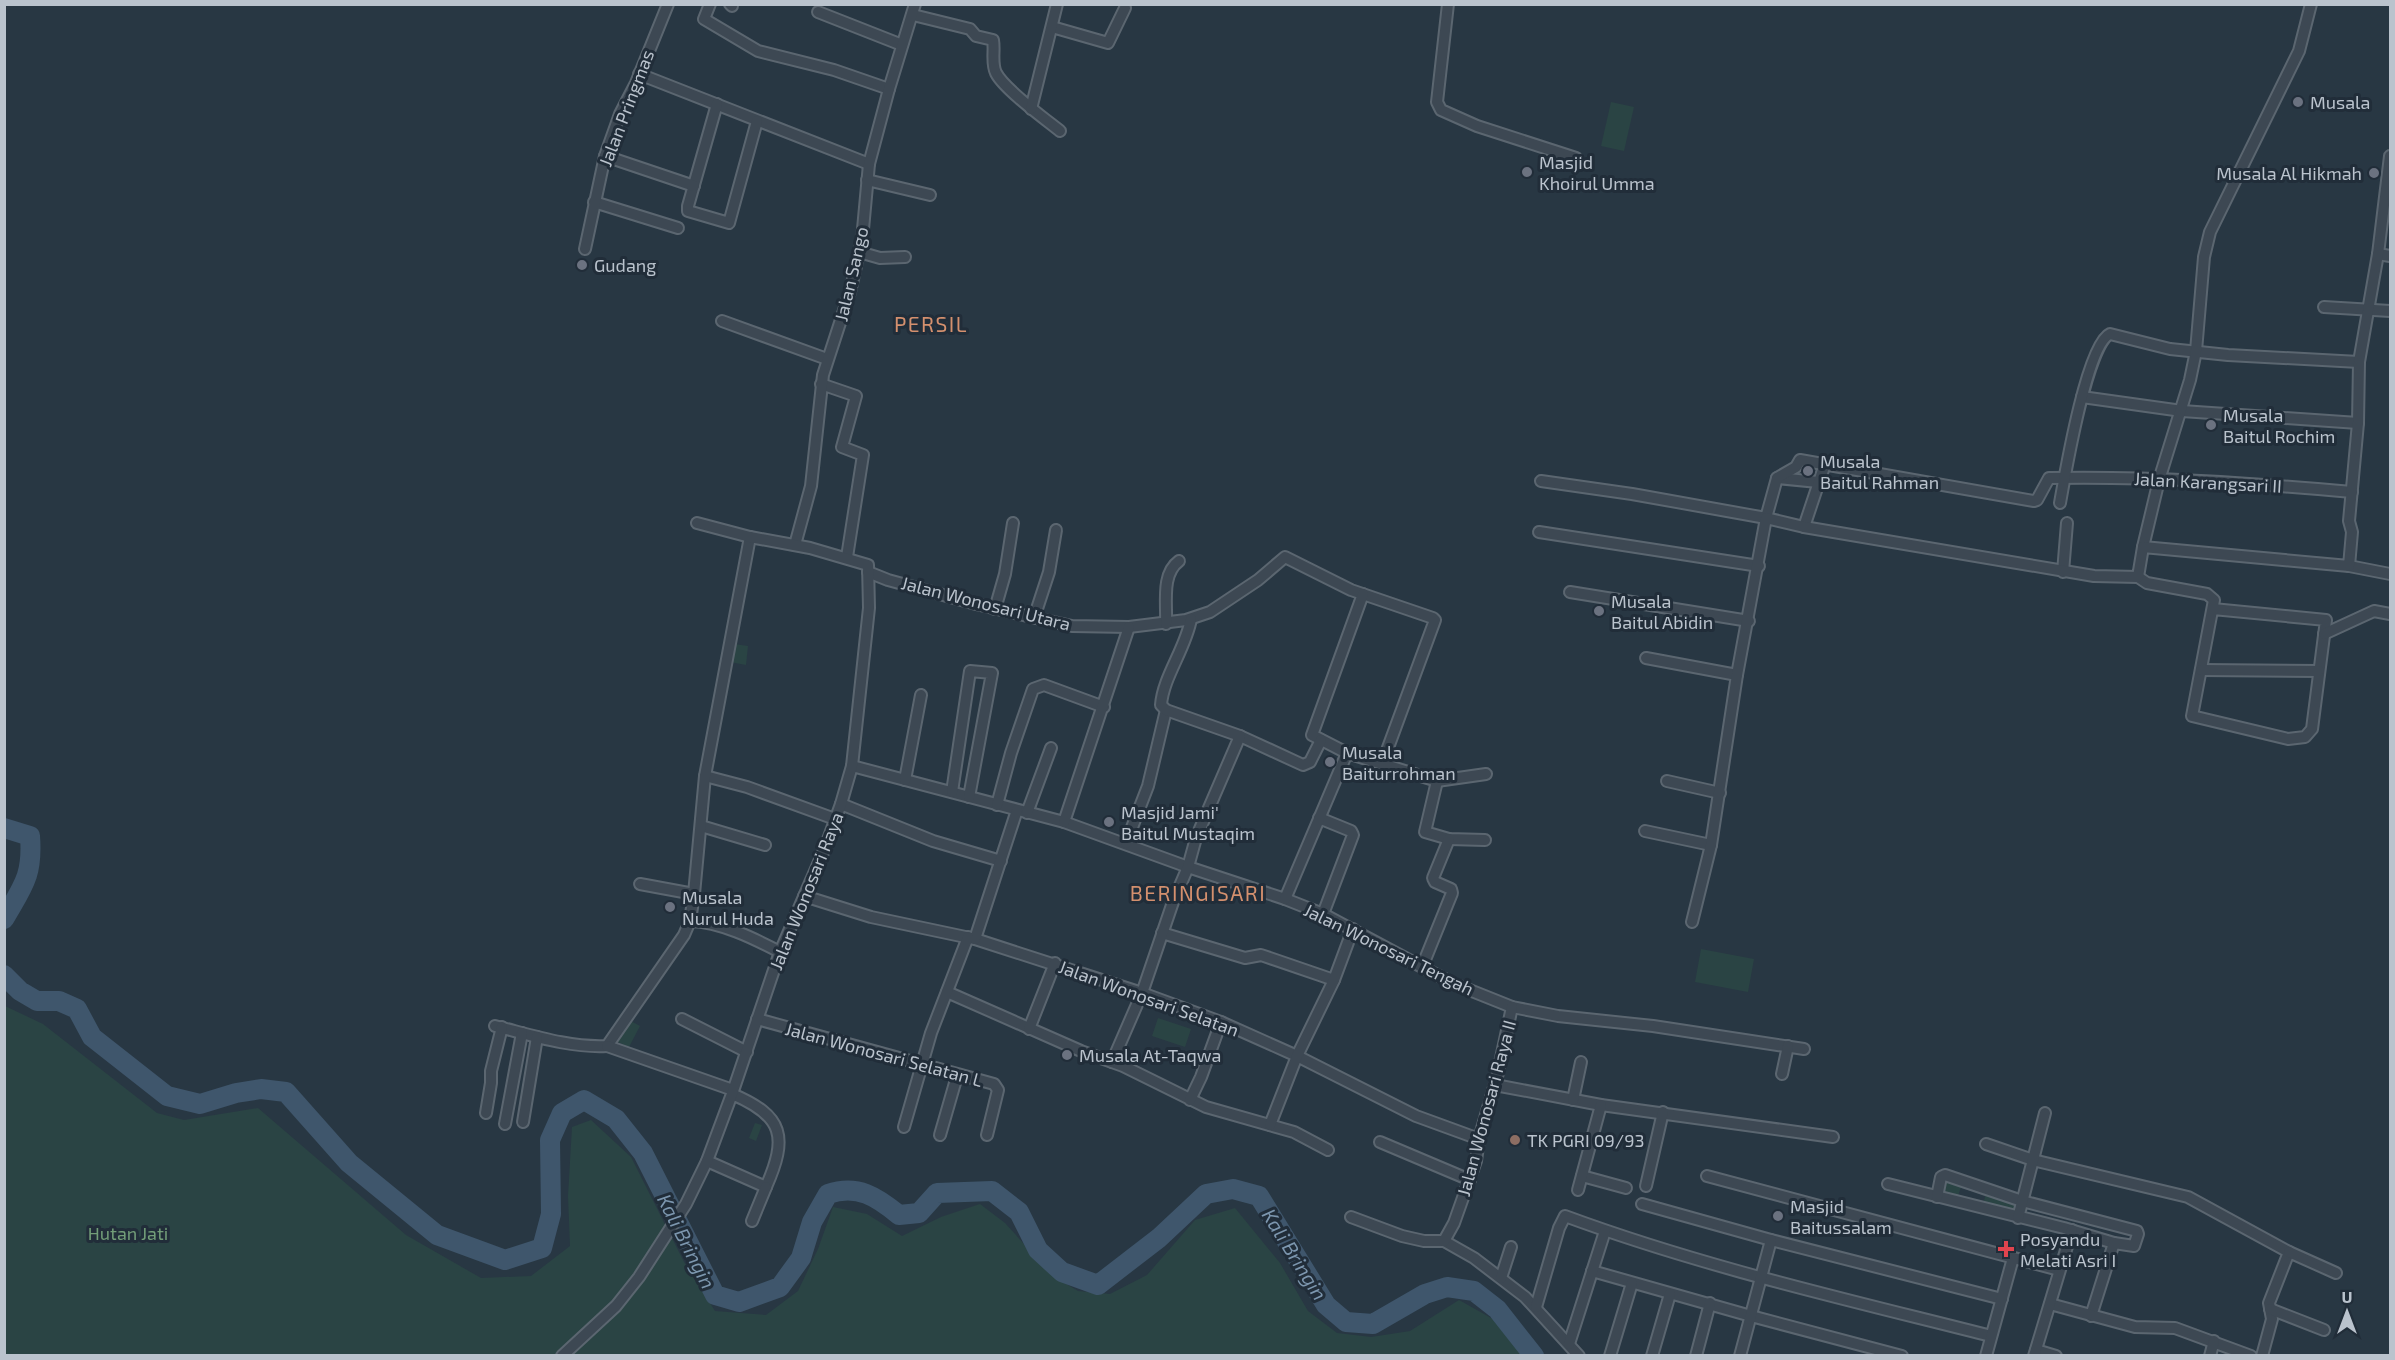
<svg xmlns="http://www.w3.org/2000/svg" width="2395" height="1360" viewBox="0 0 2395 1360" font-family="'Exo 2',sans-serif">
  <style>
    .green { fill: #2a4444 }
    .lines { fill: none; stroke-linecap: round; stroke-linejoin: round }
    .river { stroke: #3f566c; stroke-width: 20 }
    .street-casing { stroke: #5b6670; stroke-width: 14 }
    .street { stroke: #3d4853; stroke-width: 10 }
    .worship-dot { fill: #6b7280; stroke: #212d39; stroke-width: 2 }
    .education-dot { fill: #8d6e63; stroke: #212d39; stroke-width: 2 }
    .health-dot { fill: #e0444e; stroke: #212d39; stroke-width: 2 }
    .labels { text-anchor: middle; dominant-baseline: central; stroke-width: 6; stroke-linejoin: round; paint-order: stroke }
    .poi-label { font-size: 18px; fill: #bac3cd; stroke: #212d39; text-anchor: start }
    .street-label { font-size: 18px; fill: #bac3cd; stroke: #212d39 }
    .park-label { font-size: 18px; fill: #729d78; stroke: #212d39 }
    .water-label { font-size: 20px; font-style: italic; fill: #7c96ae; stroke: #212d39 }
    .quarter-label { font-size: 21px; letter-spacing: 1.5px; fill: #d4906e; stroke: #212d39 }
  </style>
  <rect width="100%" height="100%" fill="#283743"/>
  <g class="green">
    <path d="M1611 102 1634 107 1624 151 1601 146Z"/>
    <path d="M734 644 748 646 746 665 730 662Z"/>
    <path d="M1701 949 1754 959 1748 992 1695 982Z"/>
    <path d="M5 1006 43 1024 157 1113 184 1120 258 1108 406 1235 481 1278 531 1276 570 1246 568 1196 572 1127 591 1120 631 1157 684 1262 715 1311 766 1315 798 1291 818 1249 833 1207 867 1214 902 1236 941 1217 980 1204 1005 1223 1053 1276 1078 1291 1110 1294 1147 1275 1195 1220 1235 1208 1280 1263 1308 1311 1337 1333 1371 1337 1410 1331 1459 1300 1500 1323 1522 1355 5 1356Z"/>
    <path d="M1158 1018 1191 1029 1185 1047 1152 1036Z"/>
    <path d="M629 1020 640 1026 629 1047 618 1042Z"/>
    <path d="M755 1123 762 1125 756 1141 749 1138Z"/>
    <path d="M1944 1182 1961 1187 1956 1202 1939 1196Z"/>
    <path d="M1986 1194 2016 1202 2013 1215 1982 1207Z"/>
  </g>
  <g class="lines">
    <g class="river">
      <path d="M4 828 30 836C33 876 23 886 4 919"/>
      <path d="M4 975 20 991 37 1001H59L77 1009 92 1037 167 1096 200 1104 236 1093 261 1089 286 1092 349 1163 437 1235 505 1260 542 1248 551 1214 550 1140 562 1113 584 1100 616 1119 643 1153 715 1295 739 1302 780 1287 801 1258 812 1222 828 1194C858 1184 877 1197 899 1215L919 1213 937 1193 992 1191 1019 1212 1038 1250 1062 1272 1098 1285 1159 1238 1206 1194 1233 1189 1259 1196 1326 1305 1346 1322 1373 1324 1425 1294 1447 1287 1474 1291 1497 1309 1534 1356"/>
    </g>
    <g class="street-casing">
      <g id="street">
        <path d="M710 4 704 19 758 51 834 70 889 89"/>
        <path d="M730 4 732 6"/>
        <path d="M1448 4 1437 102 1441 110 1477 126 1576 158"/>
        <path d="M818 12 902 45"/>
        <path d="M913 15 970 29 976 36 993 40C995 50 991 63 996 73 1004 89 1045 119 1060 131"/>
        <path d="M1052 27 1108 43 1125 8"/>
        <path d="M639 74 869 164"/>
        <path d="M717 104 688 206V211L729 223 757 121"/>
        <path d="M1031 109 1057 4"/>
        <path d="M605 156 694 186"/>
        <path d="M867 180 930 195"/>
        <path d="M594 202 678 228"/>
        <path d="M585 249 605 156 620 114 636 83 668 4"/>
        <path d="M859 252 880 258 905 257"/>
        <path d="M2378 254 2390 256"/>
        <path d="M2324 307 2390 311"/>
        <path d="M722 321 827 359"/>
        <path d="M821 384 856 396 842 447 863 455 847 557"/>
        <path d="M2082 397 2182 411 2358 423"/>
        <path d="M1777 478 1818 482"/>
        <path d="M1541 481 1632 494 1766 518 1777 478 1796 467 1800 460 2034 501 2037 500 2049 478C2150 476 2251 483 2352 492"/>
        <path d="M2060 503C2065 475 2087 344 2110 334L2170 349 2228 355 2359 362"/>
        <path d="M1804 527 1825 464"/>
        <path d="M1539 532 1759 566"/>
        <path d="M795 545 811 486 823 375 850 292 862 240 869 164 889 89 915 4"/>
        <path d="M2143 547 2159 480 2190 380 2196 351 2204 257 2210 232 2299 51 2311 4"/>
        <path d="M2349 566 2390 574"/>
        <path d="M868 572 888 580 976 604 1049 621 1072 626 1129 627 1186 620 1210 612 1258 580 1285 557 1351 590 1433 618 1435 620 1382 764"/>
        <path d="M2063 572 2067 523"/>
        <path d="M2138 577 2147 583 2207 594 2214 600 2192 716 2288 739 2305 737 2312 729 2326 620 2213 609"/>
        <path d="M1570 592 1749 621"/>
        <path d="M1363 594 1312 735 1347 753 1437 781 1486 774"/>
        <path d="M995 609 1005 574 1013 523"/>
        <path d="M1034 618 1049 572 1056 530"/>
        <path d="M1166 624C1167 603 1161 574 1179 561"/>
        <path d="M2324 634 2374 611 2390 614"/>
        <path d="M1646 658 1737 675"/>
        <path d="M2201 670 2319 671"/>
        <path d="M1240 736 1303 765 1310 762 1321 740"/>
        <path d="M852 766 1064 822 1188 867 1285 899 1323 914 1452 983 1512 1007 1558 1016 1653 1026 1804 1049"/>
        <path d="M705 776 747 787 835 819"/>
        <path d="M905 780 921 695"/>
        <path d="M1437 781 1425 832 1449 839 1485 840"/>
        <path d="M1667 781 1720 793"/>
        <path d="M952 792 970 671 992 673 969 797"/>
        <path d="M841 804 933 841 1001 861"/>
        <path d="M997 805 1011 753 1033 689 1044 685 1104 707"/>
        <path d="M1027 813 1051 748"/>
        <path d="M1319 818 1351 831 1353 835 1323 914"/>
        <path d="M1064 822 1129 627"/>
        <path d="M701 826 765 845"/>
        <path d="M1645 831 1711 845"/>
        <path d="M1126 843 1148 786 1166 710"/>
        <path d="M640 884 694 894"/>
        <path d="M804 896 871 917 975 939 1142 993 1221 1022 1297 1056 1416 1116 1479 1139"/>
        <path d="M1285 899 1347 753"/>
        <path d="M690 921C721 922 753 938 780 952"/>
        <path d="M1692 922 1711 845 1737 675 1766 518 1804 527 2094 576 2138 577 2143 547 2349 566 2352 532 2349 521 2358 423 2359 362 2378 254 2390 156"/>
        <path d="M1162 933 1245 958 1261 955 1334 980"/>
        <path d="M975 939 1017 810"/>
        <path d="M1422 967 1452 893 1451 889 1435 882 1433 878 1449 839"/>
        <path d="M947 992 1081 1051 1123 1066 1206 1107 1294 1132 1328 1150"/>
        <path d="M682 1019 747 1052"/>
        <path d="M757 1019 994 1084 998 1090 987 1135"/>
        <path d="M495 1026C531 1035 570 1048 607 1046L684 935 690 921 694 894 705 776 750 537"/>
        <path d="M1029 1029 1055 963"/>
        <path d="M607 1046 733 1090"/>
        <path d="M1112 1062 1142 993 1173 902 1188 867 1196 838 1240 736 1166 710 1161 705C1163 677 1186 648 1191 619"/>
        <path d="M1782 1074 1788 1046"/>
        <path d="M1495 1085 1601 1105 1833 1137"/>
        <path d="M1190 1100 1201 1077 1221 1022"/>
        <path d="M1573 1100 1581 1062"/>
        <path d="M486 1113 491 1083V1071L502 1027"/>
        <path d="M523 1122 537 1037"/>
        <path d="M505 1124 522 1033"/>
        <path d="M1270 1125 1297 1056 1334 980 1353 929"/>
        <path d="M904 1127 931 1033 968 937"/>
        <path d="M940 1135 957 1076"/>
        <path d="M1380 1142 1470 1180"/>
        <path d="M1986 1144 2033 1160 2188 1197 2289 1252 2269 1303 2272 1319 2262 1356"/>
        <path d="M707 1161 766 1187C788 1137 784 1116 732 1094"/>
        <path d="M1582 1176 1626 1188"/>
        <path d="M1707 1176 2059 1270"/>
        <path d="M1888 1184 2064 1228 2114 1243"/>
        <path d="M1646 1186 1663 1112"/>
        <path d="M1578 1190 1601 1105"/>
        <path d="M1937 1197 1941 1177 1945 1175 2022 1201 2137 1231 2138 1234 2134 1246 2114 1243 2091 1316"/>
        <path d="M1642 1204 1771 1240 2002 1299"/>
        <path d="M1351 1217 1402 1236 1424 1241H1444L1474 1258 1525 1297 1579 1356"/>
        <path d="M2018 1218 2045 1113"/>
        <path d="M752 1221 766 1187"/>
        <path d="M1444 1241 1454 1223 1476 1161 1479 1139 1497 1077 1512 1007"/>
        <path d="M2289 1252 2336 1273"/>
        <path d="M1592 1271 1751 1316 1902 1356"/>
        <path d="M1501 1278 1511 1247"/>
        <path d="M2050 1304 2135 1327 2175 1328 2251 1356"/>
        <path d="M1536 1307 1559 1228 1565 1216C1703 1267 1849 1300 1991 1336"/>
        <path d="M2270 1309 2324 1330"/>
        <path d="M1569 1344 1605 1231"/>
        <path d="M2036 1350 2056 1356"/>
        <path d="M562 1356 616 1306 639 1277 686 1204 707 1161 732 1094 780 952 825 848 841 804 852 766 869 608 868 565 810 548 750 537 697 523"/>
        <path d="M1610 1356 1632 1283"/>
        <path d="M1652 1356 1670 1294"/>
        <path d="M1696 1356 1710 1303"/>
        <path d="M1740 1356 1771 1240"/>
        <path d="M1986 1356 2013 1258"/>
        <path d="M2034 1356 2072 1230"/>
        <path d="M2210 1356 2214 1341"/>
      </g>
    </g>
    <use href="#street" class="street"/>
  </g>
  <g class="worship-dot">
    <circle cx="2298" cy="102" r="6"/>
    <circle cx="1527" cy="172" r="6"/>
    <circle cx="2374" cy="173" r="6"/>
    <circle cx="582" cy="265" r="6"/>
    <circle cx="2211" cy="425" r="6"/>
    <circle cx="1808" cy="471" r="6"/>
    <circle cx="1599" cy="611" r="6"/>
    <circle cx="1330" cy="762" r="6"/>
    <circle cx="1109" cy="822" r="6"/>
    <circle cx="670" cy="907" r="6"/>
    <circle cx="1067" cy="1055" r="6"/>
    <circle cx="1778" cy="1216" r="6"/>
  </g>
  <circle class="education-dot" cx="1515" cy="1140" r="6"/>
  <path class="health-dot" d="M2003 1240h6v6h6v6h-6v6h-6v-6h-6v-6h6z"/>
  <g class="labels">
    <g class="poi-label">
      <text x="2310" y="102">Musala</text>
      <text x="1539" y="162">Masjid<tspan x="1539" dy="21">Khoirul Umma</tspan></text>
      <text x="2362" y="173" text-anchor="end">Musala Al Hikmah</text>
      <text x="594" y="265">Gudang</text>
      <text x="2223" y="415">Musala<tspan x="2223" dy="21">Baitul Rochim</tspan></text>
      <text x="1820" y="461">Musala<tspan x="1820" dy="21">Baitul Rahman</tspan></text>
      <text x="1611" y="601">Musala<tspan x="1611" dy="21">Baitul Abidin</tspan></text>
      <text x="1342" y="752">Musala<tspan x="1342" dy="21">Baiturrohman</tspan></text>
      <text x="1121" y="812">Masjid Jami'<tspan x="1121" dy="21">Baitul Mustaqim</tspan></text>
      <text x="682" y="897">Musala<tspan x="682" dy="21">Nurul Huda</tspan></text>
      <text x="1079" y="1055">Musala At-Taqwa</text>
      <text x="1527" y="1140">TK PGRI 09/93</text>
      <text x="1790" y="1206">Masjid<tspan x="1790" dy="21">Baitussalam</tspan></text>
      <text x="2020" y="1239">Posyandu<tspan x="2020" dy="21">Melati Asri I</tspan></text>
    </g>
    <g class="street-label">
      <text transform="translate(626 108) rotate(-69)">Jalan Pringmas</text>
      <text transform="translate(851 274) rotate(-77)">Jalan Sango</text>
      <text transform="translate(2208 482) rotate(3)">Jalan Karangsari II</text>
      <text transform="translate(986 603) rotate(14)">Jalan Wonosari Utara</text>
      <text transform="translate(806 891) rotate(-68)">Jalan Wonosari Raya</text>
      <text transform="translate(1389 949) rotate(26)">Jalan Wonosari Tengah</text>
      <text transform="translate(1149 998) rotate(20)">Jalan Wonosari Selatan</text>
      <text transform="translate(884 1054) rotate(15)">Jalan Wonosari Selatan L</text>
      <text transform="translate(1486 1108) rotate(-75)">Jalan Wonosari Raya II</text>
    </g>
    <g class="park-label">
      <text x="128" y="1233">Hutan Jati</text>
    </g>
    <g class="water-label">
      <text transform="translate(687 1241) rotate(63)">Kali Bringin</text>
      <text transform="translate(1295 1254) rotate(58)">Kali Bringin</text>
    </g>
    <g class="quarter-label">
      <text x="931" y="323">PERSIL</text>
      <text x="1198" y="892">BERINGISARI</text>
    </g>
  </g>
  <rect width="2395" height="1360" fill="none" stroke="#bac3cd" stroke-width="12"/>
  <g transform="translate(2347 1312)" stroke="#212d39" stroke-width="4.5" paint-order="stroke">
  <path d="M0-4.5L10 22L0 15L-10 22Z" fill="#bac3cd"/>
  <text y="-9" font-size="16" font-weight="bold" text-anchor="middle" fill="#bac3cd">U</text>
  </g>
</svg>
